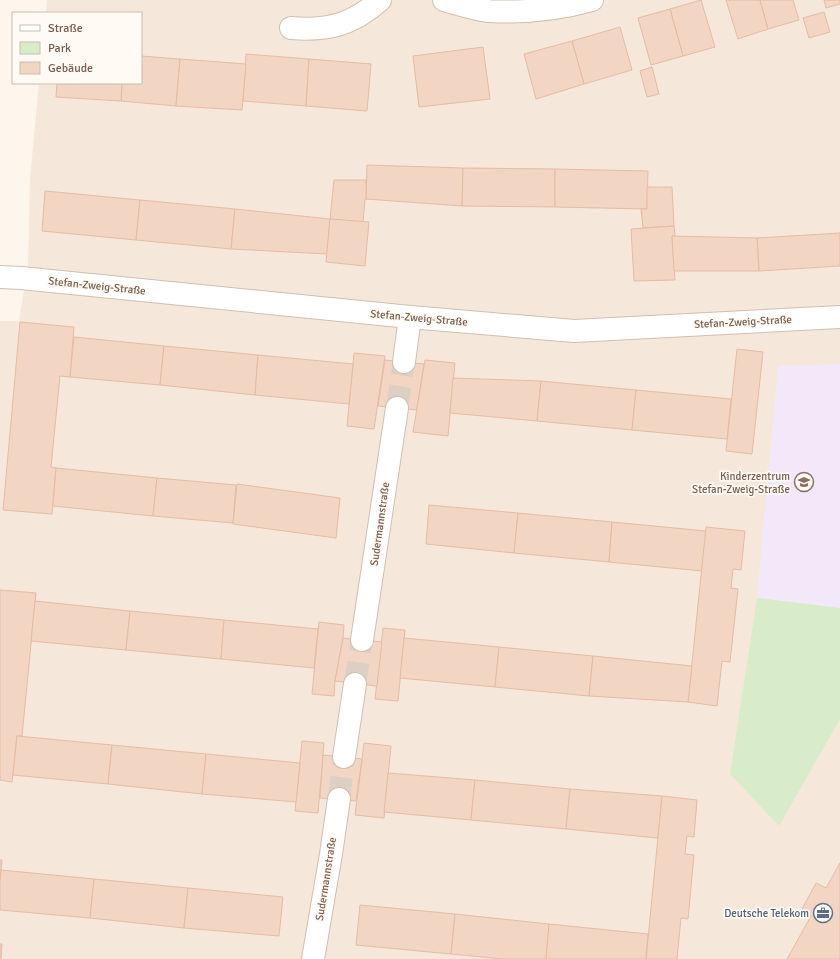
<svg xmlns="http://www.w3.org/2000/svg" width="840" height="959" viewBox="0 0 840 959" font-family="Signika,sans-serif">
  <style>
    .residential { fill: #f5e8da }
    .education { fill: #f3e8fa }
    .green { fill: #d8ecc9 }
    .building { fill: #f3d5c3; stroke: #e6bba3 }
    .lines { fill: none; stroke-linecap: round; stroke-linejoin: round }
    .minor-tunnel { stroke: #dcd0c4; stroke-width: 22; stroke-dasharray: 22 11; stroke-linecap: butt }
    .minor-casing { stroke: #d1beb0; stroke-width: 24 }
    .minor { stroke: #fff; stroke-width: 22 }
    .labels { text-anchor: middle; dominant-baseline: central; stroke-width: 3.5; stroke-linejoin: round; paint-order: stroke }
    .street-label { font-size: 11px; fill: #7a5c4d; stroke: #fffaf3 }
    .education-label { font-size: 11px; fill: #785e54; stroke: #fffaf3; text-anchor: end }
    .service-label { font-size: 11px; fill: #4e5e75; stroke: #fffaf3; text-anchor: end }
  </style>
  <rect width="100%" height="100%" fill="#fdf6ec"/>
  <path class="residential" d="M47 0H840V959H0V321H19L28 265 30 178 39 83H141V13H46Z"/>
  <path class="education" d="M840 364V608L757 598 778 366Z"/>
  <path class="green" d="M757 598 840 608V719L779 826 730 774Z"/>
  <g class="building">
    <path d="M701 0 715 47 683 56 670 9Z"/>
    <path d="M726 0H760L768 29 738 39Z"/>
    <path d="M760 0H793L799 20 768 29Z"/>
    <path d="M824 0H840V4L826 8Z"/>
    <path d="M670 9 683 56 651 65 638 18Z"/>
    <path d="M824 12 830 32 809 38 803 18Z"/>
    <path d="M620 27 632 70 584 84 572 41Z"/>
    <path d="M572 41 584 84 536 99 524 54Z"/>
    <path d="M483 47 490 99 419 107 413 56Z"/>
    <path d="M246 54 309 59 306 106 243 101Z"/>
    <path d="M141 56 180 59 176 106 121 101 122 83H141Z"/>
    <path d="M180 59 246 64 242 110 176 106Z"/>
    <path d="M309 59 371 64 367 111 306 106Z"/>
    <path d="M652 67 659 94 647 97 640 71Z"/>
    <path d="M57 83H122L121 101 56 97Z"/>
    <path d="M367 165 463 168 462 206 366 199Z"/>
    <path d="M463 168 555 169V207L462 206Z"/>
    <path d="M555 169 648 171 647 209 555 207Z"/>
    <path d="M334 180H366V199H365L363 222 330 219Z"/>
    <path d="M647 187H672L674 226 643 228 641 209H647Z"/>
    <path d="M45 191 140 200 136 240 42 231Z"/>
    <path d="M140 200 235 209 231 249 136 240Z"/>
    <path d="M235 209 330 219 327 254 231 249Z"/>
    <path d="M330 219 369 222 365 266 326 262Z"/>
    <path d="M674 226 675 236H672L675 280 634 281 631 229Z"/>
    <path d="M840 233V266L759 271 757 238Z"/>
    <path d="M672 236 757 238 759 271H674Z"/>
    <path d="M20 322 74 327 70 377 60 376 51 467 56 468 52 514 3 510Z"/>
    <path d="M74 337 164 346 160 385 70 377Z"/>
    <path d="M164 346 258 355 255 395 160 385Z"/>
    <path d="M737 349 763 352 752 454 726 451Z"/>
    <path d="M354 353 385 356 374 429 347 426Z"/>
    <path d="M258 355 353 364 349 404 255 395Z"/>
    <path d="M385 360 424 364 417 410 378 406Z"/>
    <path d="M425 360 455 363 448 436 413 432Z"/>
    <path d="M453 378 541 381 537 421 450 413Z"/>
    <path d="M541 381 636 390 632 430 537 421Z"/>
    <path d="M636 390 731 399 727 439 632 430Z"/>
    <path d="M56 468 157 478 153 516 53 506Z"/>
    <path d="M157 478 236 485 233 523 153 516Z"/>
    <path d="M237 484 340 498 336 538 233 524Z"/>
    <path d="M429 505 518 513 514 553 426 544Z"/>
    <path d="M518 513 612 522 609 562 514 553Z"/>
    <path d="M612 522 706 531 702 571 609 562Z"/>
    <path d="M706 527 745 531 741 570 733 569 731 588 738 589 730 662 722 661 717 706 688 702Z"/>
    <path d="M0 590 36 593 22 736H17L12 782 0 780Z"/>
    <path d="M35 601 130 611 126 650 31 641Z"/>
    <path d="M130 611 224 620 221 659 126 650Z"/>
    <path d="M224 620 318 629 314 668 221 659Z"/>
    <path d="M319 622 344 625 343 638 335 681 334 696 312 694Z"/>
    <path d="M383 628 405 630 398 701 375 699Z"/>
    <path d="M343 638 382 642 377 686 335 681Z"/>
    <path d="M404 638 499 647 495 687 400 678Z"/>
    <path d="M499 647 593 656 589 696 495 687Z"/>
    <path d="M593 656 692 666 688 702 589 696Z"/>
    <path d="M17 736 112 745 108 784 13 775Z"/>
    <path d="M302 741 324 743 318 813 295 811Z"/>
    <path d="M364 743 391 746 384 818 355 815Z"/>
    <path d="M112 745 206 754 202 794 108 784Z"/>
    <path d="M206 754 300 763 296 802 202 794Z"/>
    <path d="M323 755 362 759 356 801 320 798Z"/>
    <path d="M388 773 475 780 471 820 384 812Z"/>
    <path d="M475 780 570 789 566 829 471 820Z"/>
    <path d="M570 789 662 796 658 838 566 829Z"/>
    <path d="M662 796 697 800 694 837 687 836 685 854 694 855 688 919 681 918 677 959H646Z"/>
    <path d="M0 860H2L0 882Z"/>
    <path d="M840 863V959H787L811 916 801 911 816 883 826 888Z"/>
    <path d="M1 870 94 879 90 918 0 910V882Z"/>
    <path d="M94 879 188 888 184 928 90 918Z"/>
    <path d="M188 888 283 897 279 936 184 928Z"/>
    <path d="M360 905 455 914 451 954 356 945Z"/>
    <path d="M455 914 549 924 546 959H502L451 954Z"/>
    <path d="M549 924 648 934 646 959H546Z"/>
    <path d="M0 944H2L1 959H0Z"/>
  </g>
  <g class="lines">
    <g class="minor-tunnel">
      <path d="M397 408 404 362"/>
      <path d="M355 684 362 640"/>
      <path d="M339 799 344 757"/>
    </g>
    <g class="minor-casing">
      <g id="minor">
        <path d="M444 0C458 4 473 9 489 11 525 13 557 10 592 0"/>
        <path d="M291 28C328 31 352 25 380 0"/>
        <path d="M0 277 21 278 410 317 574 331 840 317"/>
        <path d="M404 362 410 317"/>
        <path d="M362 640 397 408"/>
        <path d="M344 757 355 684"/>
        <path d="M313 959 331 854 339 799"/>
      </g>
    </g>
    <use href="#minor" class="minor"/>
  </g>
  <defs>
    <g id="school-ring" transform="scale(1)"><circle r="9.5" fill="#fffaf3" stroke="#8d6e63" stroke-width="1.5"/><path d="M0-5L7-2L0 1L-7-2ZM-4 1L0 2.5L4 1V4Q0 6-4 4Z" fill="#8d6e63"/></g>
    <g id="office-ring" transform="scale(1)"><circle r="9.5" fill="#fffaf3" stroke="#5c6f8a" stroke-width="1.5"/><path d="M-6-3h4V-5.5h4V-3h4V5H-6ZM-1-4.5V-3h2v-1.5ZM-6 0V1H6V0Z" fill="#5c6f8a"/></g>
  </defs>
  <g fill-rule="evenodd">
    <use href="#school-ring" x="804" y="482"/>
    <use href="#office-ring" x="823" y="913"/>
  </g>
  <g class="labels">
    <g class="street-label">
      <text transform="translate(97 286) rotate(6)">Stefan-Zweig-Straße</text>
      <text transform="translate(419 318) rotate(5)">Stefan-Zweig-Straße</text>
      <text transform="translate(743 322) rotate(-3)">Stefan-Zweig-Straße</text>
      <text transform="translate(380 524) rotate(-82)">Sudermannstraße</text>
      <text transform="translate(326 879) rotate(-81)">Sudermannstraße</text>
    </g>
    <g class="education-label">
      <text x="790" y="476">Kinderzentrum<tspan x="790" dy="13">Stefan-Zweig-Straße</tspan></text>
    </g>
    <g class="service-label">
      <text x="809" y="913">Deutsche Telekom</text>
    </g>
  </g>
  <rect x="12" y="12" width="130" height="72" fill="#fffaf3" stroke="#cabbb1"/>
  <rect x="20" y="25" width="20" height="6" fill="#ffffff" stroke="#cabbb1"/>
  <text x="48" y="32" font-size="12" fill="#7a5c4d">Straße</text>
  <rect x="20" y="42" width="20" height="12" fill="#d8ecc9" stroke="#cabbb1"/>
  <text x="48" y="52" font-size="12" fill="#7a5c4d">Park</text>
  <rect x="20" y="62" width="20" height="12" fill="#f3d5c3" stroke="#cabbb1"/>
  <text x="48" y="72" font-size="12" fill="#7a5c4d">Gebäude</text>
</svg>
